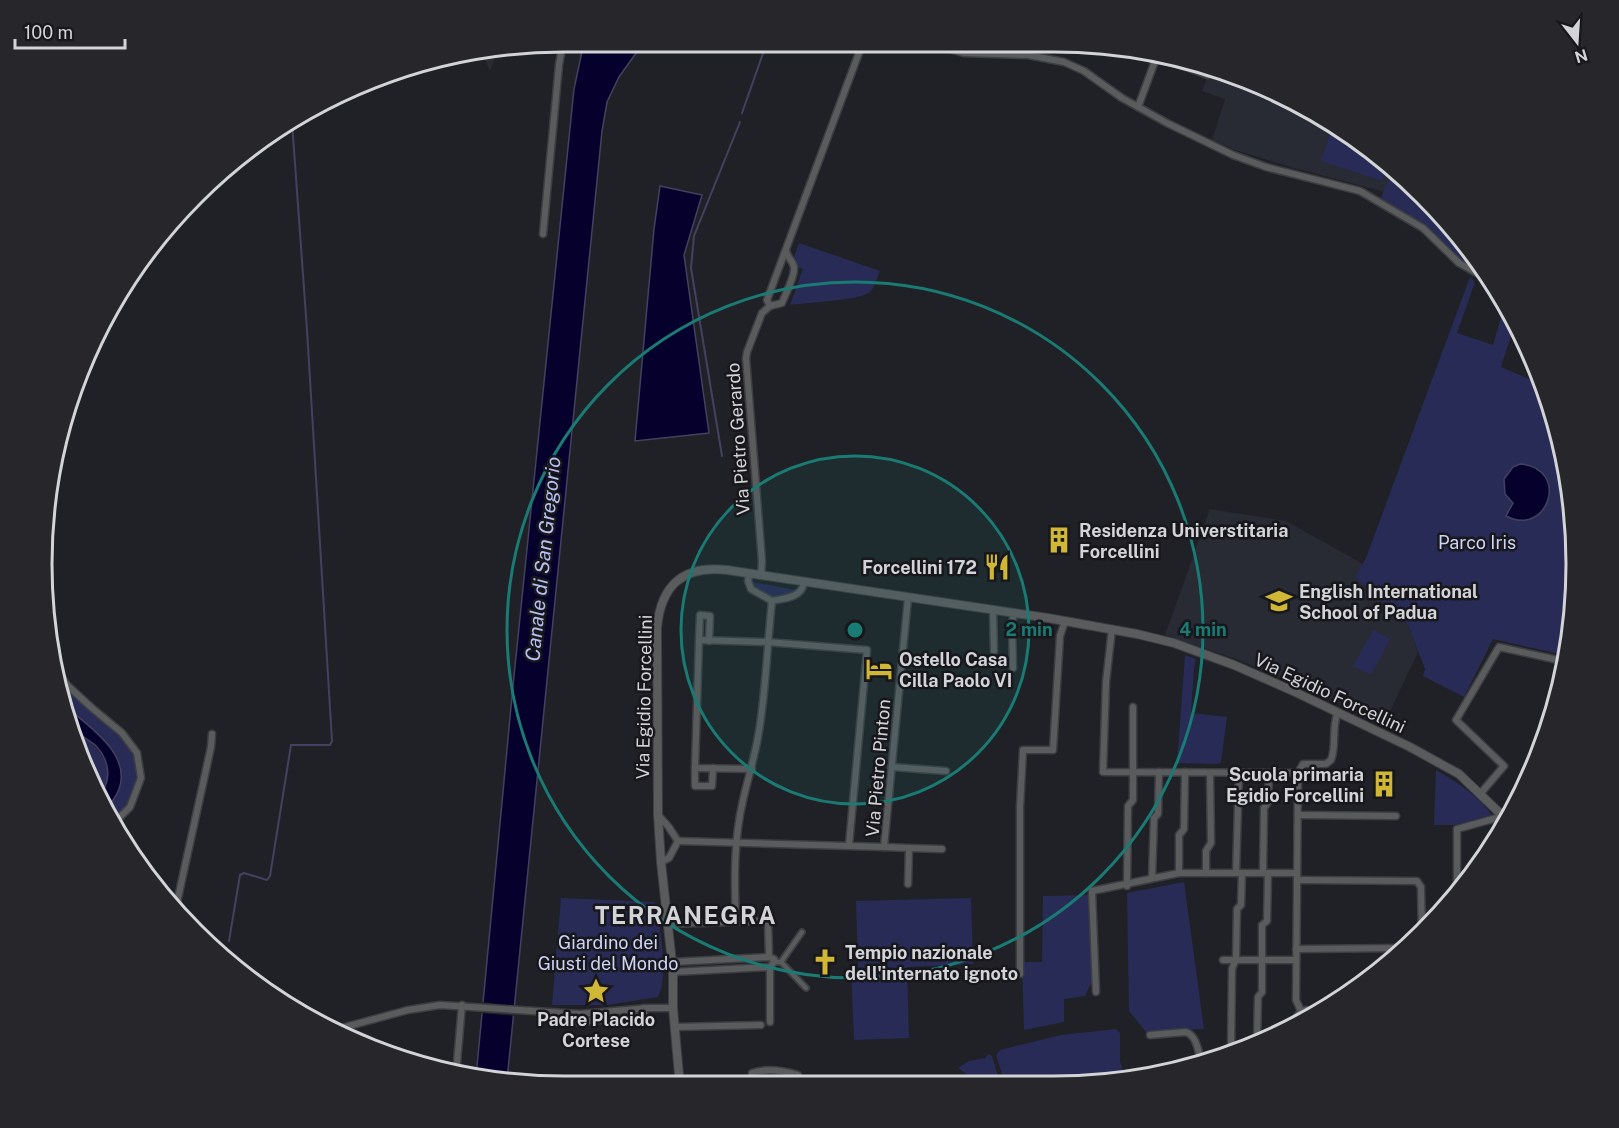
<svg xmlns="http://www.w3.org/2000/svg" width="1619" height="1128" viewBox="0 0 1619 1128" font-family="'Public Sans',sans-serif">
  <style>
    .built { fill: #282a34 }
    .green { fill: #282b55 }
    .water { fill: #06002d; stroke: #444060; stroke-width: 1.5 }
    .pier { fill: #202126 }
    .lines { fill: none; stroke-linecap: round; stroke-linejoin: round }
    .stream { stroke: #444060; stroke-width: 2 }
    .pedestrian-casing { stroke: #3d3e42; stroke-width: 8 }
    .minor-casing { stroke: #3d3e42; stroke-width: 9 }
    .tertiary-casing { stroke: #3d3e42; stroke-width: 10 }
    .pedestrian { stroke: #5a5b5d; stroke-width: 4.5 }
    .minor { stroke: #5a5b5d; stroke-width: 6 }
    .tertiary { stroke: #5a5b5d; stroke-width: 8 }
    .ring { fill: none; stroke: #197b73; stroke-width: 3 }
    .labels { text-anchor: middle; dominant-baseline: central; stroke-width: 5; stroke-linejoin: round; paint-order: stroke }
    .street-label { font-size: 18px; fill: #d3d4d7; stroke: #17171c }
    .poi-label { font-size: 18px; font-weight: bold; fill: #d3d4d7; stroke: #17171c; text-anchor: start }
    .park-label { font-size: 18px; fill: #ced4f6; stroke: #17171c }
    .water-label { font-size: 20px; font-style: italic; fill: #b9c0f3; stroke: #17171c }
    .district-label { font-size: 24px; font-weight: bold; letter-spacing: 1.5px; fill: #d3d4d7; stroke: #17171c }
    .rim { fill: none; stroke: #d3d4d7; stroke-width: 3 }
    .centre { fill: #197b73; stroke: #17171c; stroke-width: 3 }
    .ring-label { font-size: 18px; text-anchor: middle; font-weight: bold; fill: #197b73; stroke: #17171c; stroke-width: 5; stroke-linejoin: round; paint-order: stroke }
  </style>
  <rect width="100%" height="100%" fill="#202126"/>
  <g class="built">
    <path d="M498 51 490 71 482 53Z"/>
    <path d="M1209 72 1316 112 1392 170 1384 192 1284 165 1235 150 1212 140 1225 99 1202 91Z"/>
    <path d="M1210 509 1286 521 1363 564 1355 577 1408 625 1418 652 1385 722 1239 660 1165 635Z"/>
  </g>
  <g class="green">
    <path d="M1333 125 1387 166 1382 181 1321 161Z"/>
    <path d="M1392 170 1424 195 1489 274 1460 260 1434 235 1410 216 1381 198Z"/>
    <path d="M799 243 880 271C877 277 875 287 870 292 862 300 804 303 790 305L803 269 798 267 793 260Z"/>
    <path d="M1470 277 1475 282 1457 333 1493 345 1505 303 1515 323 1501 367 1538 383 1541 376 1567 462 1577 564 1568 656 1493 639 1464 697 1423 676 1425 669 1408 625 1355 577 1366 558Z"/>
    <path d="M752 582 796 590 794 592 772 598 752 587Z"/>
    <path d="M1373 630 1390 639 1371 675 1353 666Z"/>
    <path d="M1185 655 1196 659 1194 669 1191 713 1227 717 1221 762 1218 764 1177 763Z"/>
    <path d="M52 667C68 682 84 697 99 712 137 748 158 777 114 821L105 808C115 800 122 788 121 775 117 740 85 732 66 707 59 697 56 679 52 667Z"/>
    <path d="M73 728C90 742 112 757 108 782L97 797Z"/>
    <path d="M1436 770C1457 782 1477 795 1492 815L1454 825H1434Z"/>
    <path d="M1184 882 1204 1029 1146 1032 1129 1011 1127 893Z"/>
    <path d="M1090 895 1092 981 1085 996 1064 999V1022L1024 1030 1022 962H1042L1043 896Z"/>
    <path d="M561 898 655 902C660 927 669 975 658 997L607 1005H552Z"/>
    <path d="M971 898 973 964 907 967 909 1038 854 1040 851 969H858L856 901Z"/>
    <path d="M1116 1029 1120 1033V1061L1125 1079 1095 1082 1082 1079 1080 1084 1055 1086H1006L996 1055 1000 1050 1061 1035Z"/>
    <path d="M989 1054 992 1056 1001 1086H975L968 1075 958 1068 969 1061 985 1058Z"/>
  </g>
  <g class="water">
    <path d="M584 42H644L619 77 607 102 602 131 507 1080 476 1077 513 686 574 89Z"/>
    <path d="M660 186 702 195 684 255 709 433 635 441 654 229Z"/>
    <path d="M1520 464C1571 468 1548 538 1506 516L1513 503 1505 494 1504 479 1513 467Z"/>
    <path d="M66 706C87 726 132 753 119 789 116 797 112 803 105 808L97 797C113 783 110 761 96 746 90 740 79 736 74 728 70 723 68 713 66 706Z"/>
  </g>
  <path class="pier" d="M481 1002 517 1006 516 1016 480 1013Z"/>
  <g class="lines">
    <g class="stream">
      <path d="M742 113 767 42"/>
      <path d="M722 456 691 268 694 236 740 122"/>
      <path d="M229 941 240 875 244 873 267 880 270 876 291 745H330L332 741 307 330 292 122"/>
    </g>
    <g class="pedestrian-casing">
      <g id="pedestrian">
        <path d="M774 962H781L806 988"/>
        <path d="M781 962 802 932"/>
      </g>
    </g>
    <g class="minor-casing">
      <g id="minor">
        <path d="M924 42 964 53 1028 55 1064 62 1084 71 1122 98 1167 123 1233 155 1266 167 1360 191 1423 228 1459 263 1475 272 1491 278"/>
        <path d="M1157 56 1208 75"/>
        <path d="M1138 107 1158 53"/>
        <path d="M543 234 559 65 563 42"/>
        <path d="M770 306 767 300 863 42"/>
        <path d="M749 574 748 581 751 589 772 601C785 598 801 598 804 583"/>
        <path d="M761 576 762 561 746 358 747 352 762 313 770 306 782 303C785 295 795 276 794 268 794 262 787 258 786 250"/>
        <path d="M993 610 994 651"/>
        <path d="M1112 629 1106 682 1103 772 1298 773"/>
        <path d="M699 640 700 615 710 616 709 641"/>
        <path d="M52 663 67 685 92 708 122 733 137 753 141 778 130 807 115 822"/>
        <path d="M1013 668 1012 623 1014 613"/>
        <path d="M892 767 946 771"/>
        <path d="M695 768V786H712L713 768"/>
        <path d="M752 769 695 768 699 640 767 642 867 650 849 845"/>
        <path d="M1480 794 1504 766 1456 720 1499 647 1567 662"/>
        <path d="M658 815 668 826 678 841 669 858 661 862"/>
        <path d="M1298 815 1396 816"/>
        <path d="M678 841 884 847"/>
        <path d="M909 848 942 849"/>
        <path d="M1179 873V835L1184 829 1185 772"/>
        <path d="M1206 873V851L1211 843 1210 773"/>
        <path d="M1236 873 1239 773"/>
        <path d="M1263 873 1264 808 1268 802 1269 773"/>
        <path d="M1152 878 1154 818 1158 814 1159 772"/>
        <path d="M1297 880 1417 881 1421 887 1422 935"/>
        <path d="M908 884 909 848 884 847 908 598"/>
        <path d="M1127 886 1128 806 1133 800V707"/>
        <path d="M1457 894V829L1504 816"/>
        <path d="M176 907 211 747 212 734"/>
        <path d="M736 918C734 878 734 839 743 800 748 779 754 759 758 737 766 693 767 646 772 601"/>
        <path d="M668 924 768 921 769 957"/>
        <path d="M1296 949 1404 948"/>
        <path d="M1223 960H1296"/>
        <path d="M672 962 769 957 774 959V962L770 967 673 972"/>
        <path d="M770 967V1022"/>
        <path d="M1020 974V807L1023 750H1053L1060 636 1065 621"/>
        <path d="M1096 992 1092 891 1179 873H1297"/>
        <path d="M1301 1011 1296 1000 1298 773 1303 764H1326L1331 760C1337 745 1331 728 1338 712"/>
        <path d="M571 1023 638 1016 644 1014V1008"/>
        <path d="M1298 1023 1296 1018 1301 1011 1307 1010 1312 1013"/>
        <path d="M675 1027 761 1025"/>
        <path d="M334 1030 408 1010 440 1005 580 1014 649 1008H673"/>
        <path d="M1150 1035 1186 1032C1197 1036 1198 1051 1201 1061"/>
        <path d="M1257 1042 1258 997 1262 992V925L1267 921 1268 873"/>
        <path d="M1231 1051 1232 969 1236 959 1237 909 1241 905 1242 873"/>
        <path d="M456 1074 462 1005"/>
        <path d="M751 1086 752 1073C766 1068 785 1071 798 1075"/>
      </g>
    </g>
    <g class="tertiary-casing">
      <path id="tertiary" d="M680 1086 673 1008V972L661 862 658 815 657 628C661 585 683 565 727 570L1048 618 1137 634 1174 643 1234 665 1293 691 1410 747 1459 774 1507 820"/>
    </g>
    <use href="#pedestrian" class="pedestrian"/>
    <use href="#minor" class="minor"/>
    <use href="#tertiary" class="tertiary"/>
  </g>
  <circle cx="855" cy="630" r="174" fill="#197b73" fill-opacity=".12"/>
  <g class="ring">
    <circle cx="855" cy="630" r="174"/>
    <circle cx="855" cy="630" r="348"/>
  </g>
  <defs>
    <g id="building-bare" transform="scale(2.07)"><path d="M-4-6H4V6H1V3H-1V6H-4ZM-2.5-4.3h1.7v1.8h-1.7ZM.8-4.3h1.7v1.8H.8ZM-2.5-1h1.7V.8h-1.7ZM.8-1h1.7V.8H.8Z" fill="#d0b736" stroke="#17171c" stroke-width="2.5" paint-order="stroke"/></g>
    <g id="restaurant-bare" transform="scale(2.07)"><path d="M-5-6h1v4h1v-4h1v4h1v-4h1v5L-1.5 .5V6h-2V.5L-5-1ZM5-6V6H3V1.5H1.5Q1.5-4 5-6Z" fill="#d0b736" stroke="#17171c" stroke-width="2.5" paint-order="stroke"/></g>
    <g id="school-bare" transform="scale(2.07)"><path d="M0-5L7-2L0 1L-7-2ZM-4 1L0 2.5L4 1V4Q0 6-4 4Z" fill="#d0b736" stroke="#17171c" stroke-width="2.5" paint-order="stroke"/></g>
    <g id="hotel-bare" transform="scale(2.07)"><path d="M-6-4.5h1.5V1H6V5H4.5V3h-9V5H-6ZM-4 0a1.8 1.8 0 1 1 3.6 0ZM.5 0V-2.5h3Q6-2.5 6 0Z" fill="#d0b736" stroke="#17171c" stroke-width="2.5" paint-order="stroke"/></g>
    <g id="church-bare" transform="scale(2.07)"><path d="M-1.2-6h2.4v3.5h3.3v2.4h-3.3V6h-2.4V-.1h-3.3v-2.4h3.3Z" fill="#d0b736" stroke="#17171c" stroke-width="2.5" paint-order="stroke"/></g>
    <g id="sight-bare" transform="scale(2.07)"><path d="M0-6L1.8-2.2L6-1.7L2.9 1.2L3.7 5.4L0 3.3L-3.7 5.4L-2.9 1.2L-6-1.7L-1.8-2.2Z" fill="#d0b736" stroke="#17171c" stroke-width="2.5" paint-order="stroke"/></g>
  </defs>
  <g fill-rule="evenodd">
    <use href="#building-bare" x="1059" y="540"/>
    <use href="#restaurant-bare" x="997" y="567"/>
    <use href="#school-bare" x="1279" y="601"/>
    <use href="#hotel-bare" x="879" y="669"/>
    <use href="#building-bare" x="1384" y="784"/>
    <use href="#church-bare" x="825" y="962"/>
    <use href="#sight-bare" x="596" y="991"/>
  </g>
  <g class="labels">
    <g class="street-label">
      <text transform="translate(738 439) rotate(-94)">Via Pietro Gerardo</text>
      <text transform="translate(1330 693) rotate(25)">Via Egidio Forcellini</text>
      <text transform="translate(644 697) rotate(-89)">Via Egidio Forcellini</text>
      <text transform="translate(878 768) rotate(-85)">Via Pietro Pinton</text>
    </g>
    <g class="poi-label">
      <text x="1079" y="530">Residenza Universtitaria<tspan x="1079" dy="21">Forcellini</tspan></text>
      <text x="977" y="567" text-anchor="end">Forcellini 172</text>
      <text x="1299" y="591">English International<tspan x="1299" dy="21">School of Padua</tspan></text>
      <text x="899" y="659">Ostello Casa<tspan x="899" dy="21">Cilla Paolo VI</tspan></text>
      <text x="1364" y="774" text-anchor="end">Scuola primaria<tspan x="1364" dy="21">Egidio Forcellini</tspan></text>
      <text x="845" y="952">Tempio nazionale<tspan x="845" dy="21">dell'internato ignoto</tspan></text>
      <text x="596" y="1019" text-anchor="middle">Padre Placido<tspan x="596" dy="21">Cortese</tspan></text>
    </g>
    <g class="park-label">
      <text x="1477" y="542">Parco Iris</text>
      <text x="608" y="942">Giardino dei<tspan x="608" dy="21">Giusti del Mondo</tspan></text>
    </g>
    <g class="water-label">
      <text transform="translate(543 559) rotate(-84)">Canale di San Gregorio</text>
    </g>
    <g class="district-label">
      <text x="686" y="915">TERRANEGRA</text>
    </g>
  </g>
  <path d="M0 0H1619V1128H0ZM564 52H1054A512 512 0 0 1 1566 564V564A512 512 0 0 1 1054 1076H564A512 512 0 0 1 52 564V564A512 512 0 0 1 564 52Z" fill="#26262b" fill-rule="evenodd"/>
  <path class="rim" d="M564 52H1054A512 512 0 0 1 1566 564V564A512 512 0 0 1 1054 1076H564A512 512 0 0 1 52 564V564A512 512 0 0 1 564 52Z"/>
  <circle cx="855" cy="630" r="9" class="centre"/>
  <g class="ring-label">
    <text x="1029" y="636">2 min</text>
    <text x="1203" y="636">4 min</text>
  </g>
  <g transform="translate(1577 42) rotate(163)" stroke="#17171c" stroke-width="4.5" paint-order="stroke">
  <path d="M0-4.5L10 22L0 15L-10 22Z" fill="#d3d4d7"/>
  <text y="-9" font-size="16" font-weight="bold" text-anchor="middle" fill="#d3d4d7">N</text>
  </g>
  <path d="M15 39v9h110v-9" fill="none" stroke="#d3d4d7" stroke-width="3"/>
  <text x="24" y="39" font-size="18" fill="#d3d4d7" stroke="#17171c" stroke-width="4.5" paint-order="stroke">100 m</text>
</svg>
